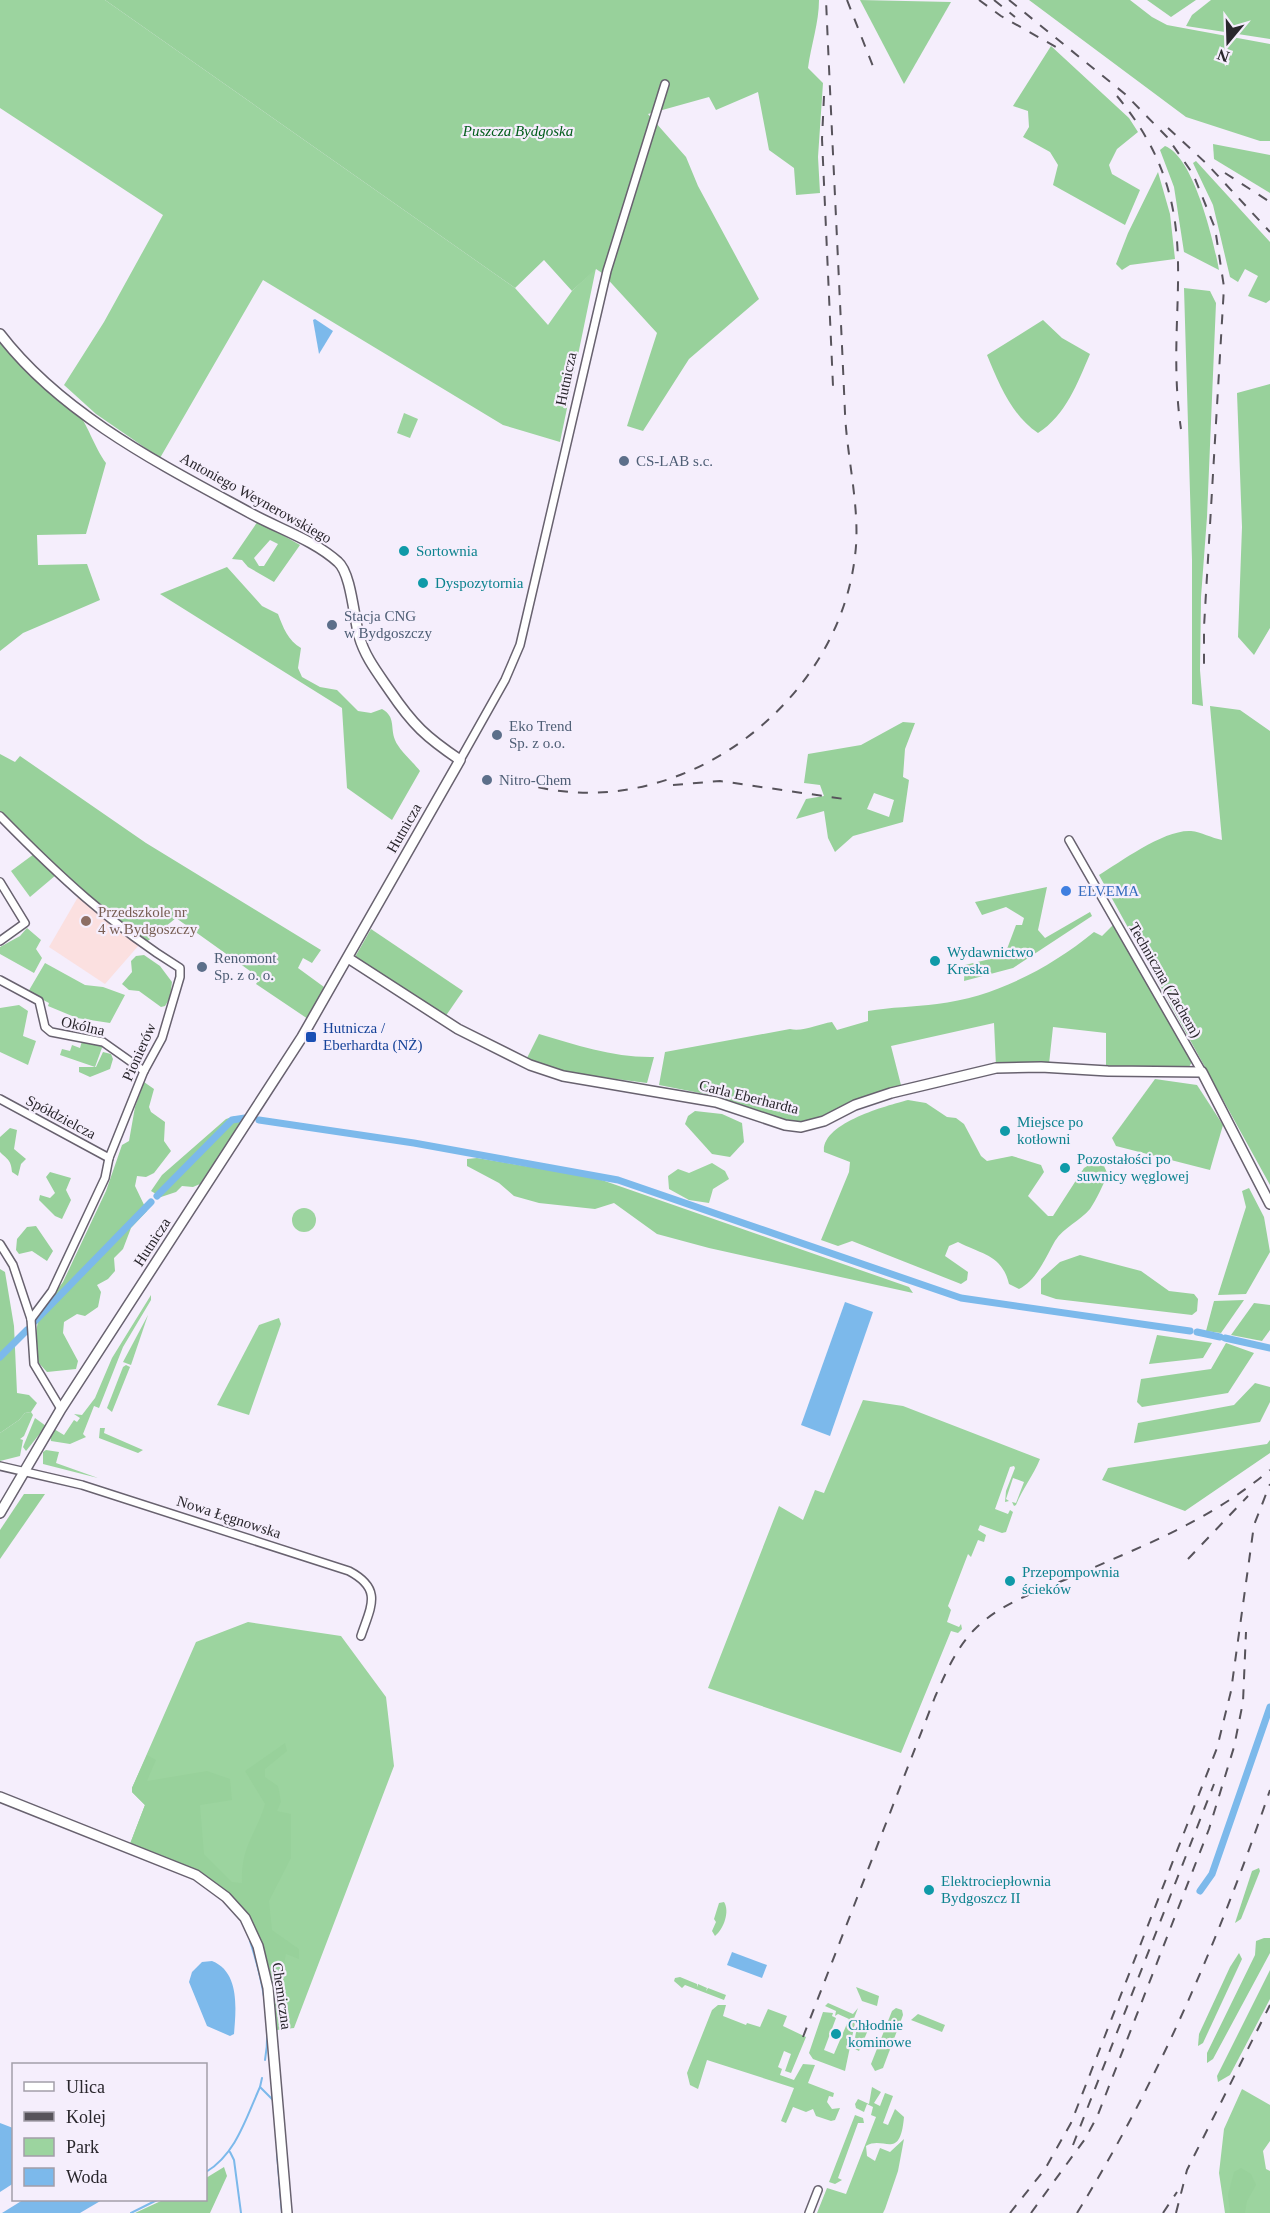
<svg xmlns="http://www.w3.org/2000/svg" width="1270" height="2213" viewBox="0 0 1270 2213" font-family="'Times New Roman',serif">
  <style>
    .education { fill: #fbe0e0 }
    .green { fill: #9cd49f }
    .forest { fill: #98d19b; fill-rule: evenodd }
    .water { fill: #7cb9eb }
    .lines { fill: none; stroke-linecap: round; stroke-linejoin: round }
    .stream { stroke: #7cb9eb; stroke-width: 2 }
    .canal { stroke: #7cb9eb; stroke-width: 7 }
    .street-casing { stroke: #68626f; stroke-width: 10 }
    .secondary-casing { stroke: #68626f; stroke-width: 12 }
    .street { stroke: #fff; stroke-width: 7 }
    .secondary { stroke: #fff; stroke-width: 9 }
    .rail { stroke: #57535b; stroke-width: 2; stroke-dasharray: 10 10; stroke-linecap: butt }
    .service-dot { fill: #5c6f8a; stroke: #f5eefc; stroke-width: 2 }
    .culture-dot { fill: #0f9aa8; stroke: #f5eefc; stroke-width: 2 }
    .shop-dot { fill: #3f7fe0; stroke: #f5eefc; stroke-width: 2 }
    .education-dot { fill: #8d6e63; stroke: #f5eefc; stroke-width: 2 }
    .transit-dot { fill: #1a4fb4; stroke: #f5eefc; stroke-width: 2 }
    .labels { text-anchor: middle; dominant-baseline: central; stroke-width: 4.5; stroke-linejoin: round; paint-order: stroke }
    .park-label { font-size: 15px; font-style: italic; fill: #015c1a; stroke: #f5eefc }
    .street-label { font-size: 15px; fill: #29262c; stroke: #f5eefc }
    .service-label { font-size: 15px; fill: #4e5e75; stroke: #f5eefc; text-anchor: start }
    .culture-label { font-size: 15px; fill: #0d838f; stroke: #f5eefc; text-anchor: start }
    .shop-label { font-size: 15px; fill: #366cbe; stroke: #f5eefc; text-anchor: start }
    .education-label { font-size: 15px; fill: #785e54; stroke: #f5eefc; text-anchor: start }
    .transit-label { font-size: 15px; fill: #164399; stroke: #f5eefc; text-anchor: start }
  </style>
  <rect width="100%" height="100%" fill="#f5eefc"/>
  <path class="education" d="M78 897 139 945 105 984 49 947Z"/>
  <g class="green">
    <path d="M0 0H105L515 288 548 325 572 291 596 268 560 442 503 425 263 280 160 458 96 414 64 385 104 322 163 215 0 108Z"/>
    <path d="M404 413 418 419 410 438 397 433Z"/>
    <path d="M34 854 56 875 30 897 11 871Z"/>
    <path d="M27 928 41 940 36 949 42 958 34 973 0 954V947L20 936Z"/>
    <path d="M45 963 85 985 103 987 125 995 110 1023 77 1018 48 1006 49 1003 28 992Z"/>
    <path d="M19 1005 28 1011 23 1036 36 1041 28 1065 0 1052V1008Z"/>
    <path d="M82 1041 103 1045 95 1067 60 1055 62 1049 70 1051 72 1045 80 1048Z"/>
    <path d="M712 1163 725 1171 729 1179 713 1189 709 1203 689 1200 669 1189 668 1176 678 1169 689 1173Z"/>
    <circle cx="304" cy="1220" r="12"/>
    <path d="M151 1295V1300L123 1347 99 1408 94 1406 83 1434 86 1437 70 1444 51 1441 50 1435 54 1429 64 1435 74 1420 77 1422 80 1418 74 1414 82 1415 95 1398 112 1358Z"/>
    <path d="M148 1315 131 1365 123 1362Z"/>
    <path d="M279 1318 281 1324 249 1415 217 1405 259 1325Z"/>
    <path d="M126 1365 130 1367 112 1412 107 1408 123 1367Z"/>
    <path d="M863 1400 903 1406 1040 1459C1033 1476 1023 1488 1016 1505L1014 1506 1012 1502 1016 1503 1024 1482 1013 1478 1006 1499 1009 1501 1005 1502 1006 1491 1015 1468 1014 1466 1010 1467 995 1509 1008 1514 1010 1510 1013 1512 1006 1532 1002 1533 980 1525 978 1530 986 1535 984 1542 978 1540 971 1557 968 1554 948 1606 951 1610 947 1622 959 1627 961 1624 962 1629 958 1633 951 1631 901 1753 708 1688 779 1506 803 1520 815 1490 824 1493Z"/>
    <path d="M31 1412 33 1415 24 1436 20 1439 23 1440 20 1456 0 1461V1433L19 1420 25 1413Z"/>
    <path d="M35 1418 46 1426 26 1451 23 1447Z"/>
    <path d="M100 1428H105L104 1433 143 1450 138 1453 99 1438Z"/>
    <path d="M46 1450 59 1452 56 1463 98 1478 43 1464V1452Z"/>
    <path d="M248 1622 341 1636 386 1697 394 1766 294 2028 277 2030C274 1967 260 1908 202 1875 180 1862 154 1854 130 1844L145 1805 132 1792V1788L196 1642Z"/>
    <path d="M724 1902C730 1911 724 1929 715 1936L712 1931 716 1922 714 1919 719 1903Z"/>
    <path d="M680 1977 697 1984V1987L698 1984 707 1988 706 1991 708 1988 726 1995 724 2000 685 1985 682 1988 674 1981 675 1978Z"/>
    <path d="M856 1987 879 1996 877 2006 862 2001Z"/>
    <path d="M828 2003 853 2014 858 2008 853 2021 855 2023 845 2071 813 2059 809 2053 823 2012 833 2013 832 2016 836 2018 824 2050 834 2054 849 2019 838 2014 835 2016 836 2011 825 2006Z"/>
    <path d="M718 2005H726L723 2016 746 2025 747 2023 760 2027 768 2009 787 2016 783 2026 806 2037 791 2073 785 2071 791 2054 784 2051 778 2067 782 2069 780 2075 794 2080 803 2064 815 2065 808 2083 834 2093 833 2097 829 2096 827 2102 832 2109 840 2108 835 2120 831 2121 816 2116 813 2109 806 2112 793 2107 786 2123 781 2121 794 2088 707 2060 698 2089 690 2085 687 2073 712 2010Z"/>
    <path d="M896 2008 902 2010 903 2015 883 2068 875 2071 871 2064 892 2011Z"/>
    <path d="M918 2014 945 2025 942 2032 911 2020Z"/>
    <path d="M858 2022 864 2024 868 2030 859 2051 853 2048Z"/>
    <path d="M872 2087 881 2092 874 2103 880 2106 885 2093 893 2096 883 2123 888 2125 895 2109 904 2117C900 2162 884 2135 866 2146L867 2156 875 2161 880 2148 890 2152 904 2139 898 2171 885 2209 883 2213H817L827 2188 846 2194 876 2117 871 2115 873 2107 867 2104 864 2112 856 2108 855 2104 858 2099 869 2104Z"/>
    <path d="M1242 2089 1270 2105V2141L1263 2151 1266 2169 1270 2171V2213H1225L1219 2173 1224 2129Z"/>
    <path d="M855 2115 863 2118 864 2123H858L838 2178 842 2180 835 2184 829 2182Z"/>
  </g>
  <g class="forest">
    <path d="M105 0H819C819 23 811 45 808 68L823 83 818 157 820 193 796 195 794 168 769 150 758 92 716 110 709 97 648 114 686 157 698 186 759 299 689 359 643 431 627 426 657 333 602 273 596 269 572 291 544 260 515 288Z"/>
    <path d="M860 0 951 2 904 84Z"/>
    <path d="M1029 0H1130L1152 17 1167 25 1270 44V141H1260L1186 117Z"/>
    <path d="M1147 0H1196L1171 17Z"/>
    <path d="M1211 0H1270V39L1186 26 1192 15Z"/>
    <path d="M1051 46 1129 118 1138 132 1117 149 1109 165 1112 174 1140 190 1125 225 1053 185 1058 165 1050 152 1023 137 1029 127 1028 111 1013 106Z"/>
    <path d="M1213 144 1270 155V193L1214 159Z"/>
    <path d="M1165 146C1194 157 1214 242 1219 270L1184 252 1174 187 1160 150Z"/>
    <path d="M1196 161 1270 242V300L1266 303 1248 296 1258 276 1245 269 1238 282 1230 277 1213 205 1193 163Z"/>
    <path d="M1158 172 1170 214 1175 259 1130 265 1122 270 1116 264 1128 233Z"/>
    <path d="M1184 288 1210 291 1216 303 1207 517 1201 597 1200 670 1203 706 1192 704V560Z"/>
    <path d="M1043 320 1062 338 1090 354C1077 384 1066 415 1038 433 1012 416 999 384 987 355Z"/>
    <path d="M0 343C23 370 51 387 76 411 86 420 95 449 106 463L86 534 37 535 38 565 87 564 100 600 23 633 0 651Z"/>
    <path d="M1270 384V628L1254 655 1238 637 1242 527 1237 393Z"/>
    <path d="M258 521 300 545 274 582 248 567 242 560 232 559ZM270 540 278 544 264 566H259L254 558Z"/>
    <path d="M227 567 262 606 278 614C283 627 288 641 301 648L298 668 302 677 320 687 337 690 358 711 371 713 382 709C396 717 390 727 395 740 399 750 413 762 420 771L392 820 347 788 342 708 160 594Z"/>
    <path d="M1210 706 1240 710 1270 731V1185L1099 875C1120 862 1165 829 1191 831 1201 832 1212 838 1222 840Z"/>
    <path d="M903 722 915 723 905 749 903 777 909 780 903 822 853 836 835 852 828 838 824 811 796 819 806 799 824 796 820 785 804 783 808 754 861 745ZM874 793 894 800 889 817 867 809Z"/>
    <path d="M0 754 15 762 20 756 146 843 321 950 312 963 303 958 298 968 324 987 308 1019 256 984 260 978 176 918 144 944 62 873 0 811Z"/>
    <path d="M1047 887 1038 930 1045 938 1090 912 1092 916 1013 968 964 981 965 965 1011 954 1007 949 1016 925H1022L1024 918 1006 907 982 915 975 902Z"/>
    <path d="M1116 922 1192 1062 1189 1067 1106 1066V1033L1053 1027 1049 1064 996 1066 994 1023 891 1046 902 1089 820 1122 788 1123 710 1095 659 1085 665 1052 790 1029C803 1032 818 1024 832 1022L837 1030 868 1021V1011C891 1007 914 1007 937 1004 995 997 1050 968 1094 932L1102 936Z"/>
    <path d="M371 929 463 991 445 1017 355 957Z"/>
    <path d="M144 955 160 966 172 982 170 998 165 1006 161 1007 139 991 129 990 122 984 132 972 131 961 136 956Z"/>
    <path d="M539 1034C576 1045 615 1058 654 1057L647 1083 562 1072 527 1058Z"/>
    <path d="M103 1052 111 1054 113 1059 110 1069 90 1077 79 1072V1067H96Z"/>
    <path d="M1155 1079 1197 1085 1223 1125 1210 1170 1116 1146 1112 1138Z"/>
    <path d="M144 1082 154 1089 149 1107 151 1112 165 1122 164 1141 171 1151 154 1173 146 1177 137 1176 135 1186 147 1211 131 1228 123 1249 114 1258 115 1271 108 1279 97 1285 101 1292 98 1307 85 1316 77 1314 64 1322 63 1333 78 1361 76 1369 47 1372 37 1361 34 1346 39 1314 63 1282 106 1191 122 1145 129 1141 135 1107Z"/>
    <path d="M908 1100 926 1103 947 1117 956 1118 964 1124 981 1156 987 1161 1012 1156 1041 1165 1044 1172 1028 1196 1048 1216H1053L1084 1168 1094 1162 1104 1166 1108 1175C1102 1186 1097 1199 1090 1209 1080 1221 1064 1227 1055 1241 1046 1257 1036 1281 1019 1289L1009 1284C1002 1255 983 1255 958 1242L949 1246 945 1256 968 1272 967 1280 961 1284 852 1241 838 1246 821 1240 849 1172 850 1162 824 1152C821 1123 886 1106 908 1100Z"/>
    <path d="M695 1111 722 1114 742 1123 744 1142 730 1157 712 1154 685 1124 688 1116Z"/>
    <path d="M235 1116 241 1123 200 1184 193 1187 182 1186 176 1192 161 1197 151 1191 162 1175 226 1119Z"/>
    <path d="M10 1128 17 1130 14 1149 26 1159 21 1164 18 1176 12 1172C11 1160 8 1160 0 1152V1137Z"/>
    <path d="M477 1158 596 1178 909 1287 913 1293 709 1248 657 1234 614 1203 595 1209 539 1203 514 1196 499 1183 467 1166V1159Z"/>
    <path d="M50 1172 71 1178 66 1190 71 1200 62 1219 55 1216 39 1200 40 1195 50 1198 55 1193 46 1177Z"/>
    <path d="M1249 1188 1264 1217 1270 1252 1246 1294 1218 1295 1246 1207 1242 1191Z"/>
    <path d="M36 1226 53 1251 47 1261 32 1251 19 1254 16 1250 17 1239 27 1227Z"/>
    <path d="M1080 1255 1141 1271 1169 1291 1194 1294 1198 1299 1197 1311 1192 1315 1056 1299 1041 1294V1279L1060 1262Z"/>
    <path d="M0 1269 5 1272 14 1326 17 1393 29 1395 37 1403 31 1412 25 1413 19 1420 0 1433Z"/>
    <path d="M1244 1300 1221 1333 1206 1331 1214 1301Z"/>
    <path d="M1254 1303 1270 1305V1330L1262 1341 1231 1335Z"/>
    <path d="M1157 1335 1212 1343 1203 1358 1149 1364Z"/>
    <path d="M1226 1343 1254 1353 1228 1393 1142 1407 1137 1402 1141 1379 1211 1369Z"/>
    <path d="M1255 1383 1270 1387V1402L1260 1422 1134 1443 1138 1423 1234 1405Z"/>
    <path d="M1270 1440V1453L1185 1511 1102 1480 1108 1468 1267 1444Z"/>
    <path d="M24 1494H45L0 1559V1530Z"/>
    <path d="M285 1743 287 1751 265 1769V1777L278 1786 281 1802 277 1811 291 1814V1858L269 1901 272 1930 299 1949V1959L286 1954 279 1987H274C256 1891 212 1879 130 1844L145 1805 132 1792V1788L147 1755 156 1760 147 1781 207 1771 230 1779 232 1800 200 1805 204 1854 232 1882 242 1883C241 1845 255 1837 265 1804L245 1771Z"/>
    <path d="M1259 1868 1260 1871 1241 1919 1235 1923 1252 1871Z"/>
    <path d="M1264 1938H1270V1953L1213 2059 1207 2063V2053L1255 1955 1256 1941Z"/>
    <path d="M1239 1953 1242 1959 1203 2043 1198 2046 1199 2034 1230 1967Z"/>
    <path d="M1270 1970V1999L1230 2075 1218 2082 1217 2076Z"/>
    <path d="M224 2167 227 2176 210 2213H135L163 2200H206V2178Z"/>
    <path d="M1241 2168 1251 2174 1256 2185 1247 2201 1245 2213H1230L1228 2195 1234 2172Z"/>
  </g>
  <g class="water">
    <path d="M315 319 333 331 319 354 313 320Z"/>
    <path d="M845 1302 873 1312 830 1436 801 1425Z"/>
    <path d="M732 1952 767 1965 762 1978 727 1965Z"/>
    <path d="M212 1961C240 1972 236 2009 234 2034L230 2036 207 2026 189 1982 192 1972 202 1962Z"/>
    <path d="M0 2123 13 2128 14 2183 0 2192Z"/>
    <path d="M23 2200H102L80 2213H2Z"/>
  </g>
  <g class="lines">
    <g class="stream">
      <path d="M250 1941C262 1978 272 2022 265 2060"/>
      <path d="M260 2087 273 2100"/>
      <path d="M230 2152 234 2160 241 2213"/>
      <path d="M277 2153 282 2213"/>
      <path d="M206 2172C236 2154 246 2118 260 2087L262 2078"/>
      <path d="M131 2213 157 2200"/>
    </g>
    <g class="canal">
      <path d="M259 1120 414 1143 618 1180 961 1298 1190 1331"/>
      <path d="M157 1196 232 1120 245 1118"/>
      <path d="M35 1321 151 1202"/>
      <path d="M1197 1332 1220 1337"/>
      <path d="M1225 1338 1270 1348"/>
      <path d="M0 1357 27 1330"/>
      <path d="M1200 1891 1212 1874 1270 1707"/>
    </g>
    <g class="street-casing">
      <g id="street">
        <path d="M460 760 505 680 520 645 607 271 665 84"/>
        <path d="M0 816C55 872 113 927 180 968V977L162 1038 144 1071 109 1158 105 1178 52 1291 31 1319"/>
        <path d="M1069 840 1202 1072"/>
        <path d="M0 882 25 923 0 941"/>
        <path d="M0 980 39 1001 45 1027 51 1032 103 1042 144 1071"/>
        <path d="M0 1099 109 1158"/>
        <path d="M0 1244 13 1265 31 1319 34 1364 61 1409"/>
        <path d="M0 1466 82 1485 349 1571C383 1589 371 1606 361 1636"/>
        <path d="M809 2213 818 2190"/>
      </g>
    </g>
    <g class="secondary-casing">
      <g id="secondary">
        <path d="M0 334C62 415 162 465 250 513 279 529 314 540 338 562 351 573 354 618 359 636 365 657 377 672 390 691 413 725 426 737 460 760L302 1037 61 1409 0 1513"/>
        <path d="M348 958 458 1029 530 1065 563 1076 716 1102 785 1125 801 1127 824 1121 855 1105 891 1093 996 1068 1041 1067 1108 1071 1202 1072 1270 1204"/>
        <path d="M0 1797 196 1875 226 1897 245 1918 258 1946 268 1988 287 2213"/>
      </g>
    </g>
    <use href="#street" class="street"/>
    <use href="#secondary" class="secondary"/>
    <g class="rail">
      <path d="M847 0 876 74"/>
      <path d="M979 0 1001 16 1056 47"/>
      <path d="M994 0 1015 17"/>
      <path d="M1009 0 1125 94 1167 137 1193 174 1215 228 1224 287 1204 627V668"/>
      <path d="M824 96 822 139 833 386"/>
      <path d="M1117 96C1213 212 1162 300 1181 429"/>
      <path d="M1168 128 1207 164 1270 232"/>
      <path d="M1225 173 1270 202"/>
      <path d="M519 782C670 830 837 710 855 556 861 511 847 459 845 413 839 276 832 138 826 0"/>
      <path d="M673 785 720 781 851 800"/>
      <path d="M1188 1559 1248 1496"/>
      <path d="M803 2037 935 1697C946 1672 957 1646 977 1627 1003 1602 1041 1590 1074 1576 1145 1545 1209 1521 1270 1470"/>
      <path d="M1073 2145 1214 1784"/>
      <path d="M1010 2213 1045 2169 1071 2123 1217 1748 1231 1691 1254 1525 1270 1484"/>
      <path d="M1031 2213 1085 2139 1097 2117 1209 1829 1234 1747 1243 1702 1246 1632"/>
      <path d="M1077 2213C1159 2080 1220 1937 1270 1790"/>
      <path d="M1163 2213 1177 2192"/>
      <path d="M1176 2213 1187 2170 1270 2005"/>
    </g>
  </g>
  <g class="service-dot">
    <circle cx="624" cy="461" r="6"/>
    <circle cx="332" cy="625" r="6"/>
    <circle cx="497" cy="735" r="6"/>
    <circle cx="487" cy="780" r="6"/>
    <circle cx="202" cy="967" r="6"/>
  </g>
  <g class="culture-dot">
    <circle cx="404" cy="551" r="6"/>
    <circle cx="423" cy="583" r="6"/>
    <circle cx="935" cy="961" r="6"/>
    <circle cx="1005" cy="1131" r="6"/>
    <circle cx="1065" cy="1168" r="6"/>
    <circle cx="1010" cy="1581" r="6"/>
    <circle cx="929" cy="1890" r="6"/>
    <circle cx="836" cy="2034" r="6"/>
  </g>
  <circle class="shop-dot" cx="1066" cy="891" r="6"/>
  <circle class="education-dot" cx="86" cy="921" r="6"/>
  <rect class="transit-dot" x="305" y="1031" width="12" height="12" rx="3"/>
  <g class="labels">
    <g class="park-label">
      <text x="518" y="131">Puszcza Bydgoska</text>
    </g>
    <g class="street-label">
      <text transform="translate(566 379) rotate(-78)">Hutnicza</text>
      <text transform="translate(256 498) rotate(29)">Antoniego Weynerowskiego</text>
      <text transform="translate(404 828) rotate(-60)">Hutnicza</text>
      <text transform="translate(1165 980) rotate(60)">Techniczna (Zachem)</text>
      <text transform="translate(83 1026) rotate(13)">Okólna</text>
      <text transform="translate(139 1052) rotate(-66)">Pionierów</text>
      <text transform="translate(749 1097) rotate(14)">Carla Eberhardta</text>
      <text transform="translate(61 1117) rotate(28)">Spółdzielcza</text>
      <text transform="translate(152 1242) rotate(-57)">Hutnicza</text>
      <text transform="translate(229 1517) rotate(18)">Nowa Łęgnowska</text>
      <text transform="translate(282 1996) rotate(82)">Chemiczna</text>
    </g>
    <g class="service-label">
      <text x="636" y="461">CS-LAB s.c.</text>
      <text x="344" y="616">Stacja CNG<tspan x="344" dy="17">w Bydgoszczy</tspan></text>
      <text x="509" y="726">Eko Trend<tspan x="509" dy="17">Sp. z o.o.</tspan></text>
      <text x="499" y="780">Nitro-Chem</text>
      <text x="214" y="958">Renomont<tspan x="214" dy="17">Sp. z o. o.</tspan></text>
    </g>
    <g class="culture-label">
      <text x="416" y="551">Sortownia</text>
      <text x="435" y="583">Dyspozytornia</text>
      <text x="947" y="952">Wydawnictwo<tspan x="947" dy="17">Kreska</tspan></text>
      <text x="1017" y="1122">Miejsce po<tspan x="1017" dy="17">kotłowni</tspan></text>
      <text x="1077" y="1159">Pozostałości po<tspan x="1077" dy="17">suwnicy węglowej</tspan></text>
      <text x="1022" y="1572">Przepompownia<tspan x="1022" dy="17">ścieków</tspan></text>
      <text x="941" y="1881">Elektrociepłownia<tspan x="941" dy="17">Bydgoszcz II</tspan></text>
      <text x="848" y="2025">Chłodnie<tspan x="848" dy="17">kominowe</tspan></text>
    </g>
    <g class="shop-label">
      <text x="1078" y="891">ELVEMA</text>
    </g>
    <g class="education-label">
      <text x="98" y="912">Przedszkole nr<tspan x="98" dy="17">4 w Bydgoszczy</tspan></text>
    </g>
    <g class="transit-label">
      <text x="323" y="1028">Hutnicza /<tspan x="323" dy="17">Eberhardta (NŻ)</tspan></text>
    </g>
  </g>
  <rect x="12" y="2063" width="195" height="138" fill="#f5eefc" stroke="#a39ea9" stroke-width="1.5"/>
  <rect x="24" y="2082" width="30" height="9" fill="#ffffff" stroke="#a39ea9" stroke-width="1.5"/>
  <text x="66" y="2093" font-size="18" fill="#29262c">Ulica</text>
  <rect x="24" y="2112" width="30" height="9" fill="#57535b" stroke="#a39ea9" stroke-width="1.5"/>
  <text x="66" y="2123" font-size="18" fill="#29262c">Kolej</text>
  <rect x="24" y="2138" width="30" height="18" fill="#9cd49f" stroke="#a39ea9" stroke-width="1.5"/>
  <text x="66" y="2153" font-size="18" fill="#29262c">Park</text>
  <rect x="24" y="2168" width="30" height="18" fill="#7cb9eb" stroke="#a39ea9" stroke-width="1.5"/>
  <text x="66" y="2183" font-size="18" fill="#29262c">Woda</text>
  <g transform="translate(1228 42) rotate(199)" stroke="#f5eefc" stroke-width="4.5" paint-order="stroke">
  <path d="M0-4.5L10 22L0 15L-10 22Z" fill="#29262c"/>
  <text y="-9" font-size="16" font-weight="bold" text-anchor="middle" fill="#29262c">N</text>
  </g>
</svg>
